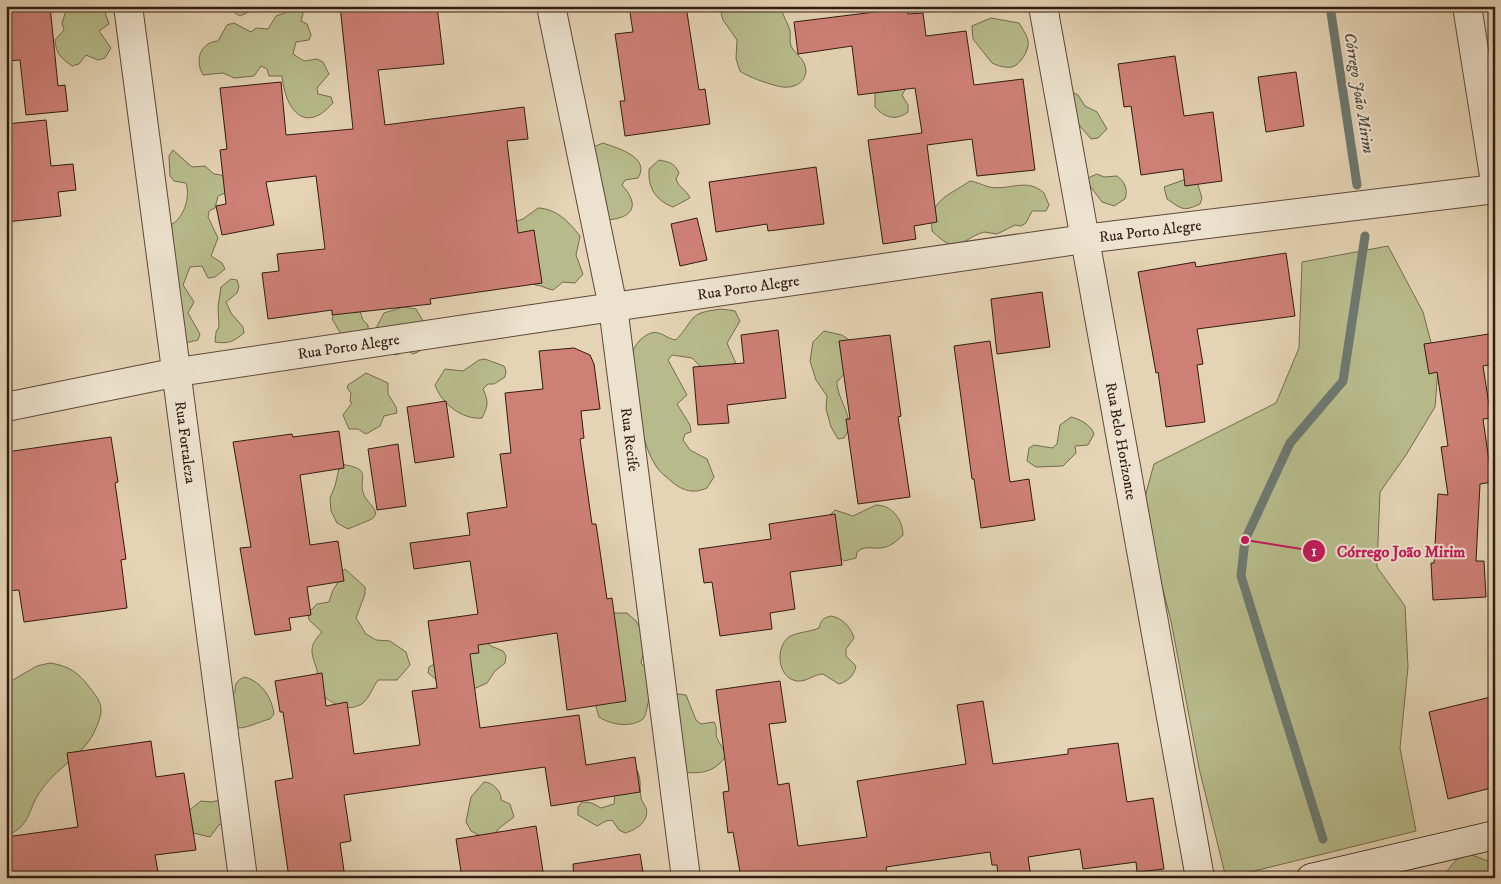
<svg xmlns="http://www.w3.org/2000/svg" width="1501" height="884" viewBox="0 0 1501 884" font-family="'IM FELL DW Pica',serif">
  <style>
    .green { fill: #b7bb8b; stroke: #746b4e }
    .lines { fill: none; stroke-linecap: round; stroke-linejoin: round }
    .stream { stroke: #6d7970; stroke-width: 9 }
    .building { fill: #ce8077; stroke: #321b12 }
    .street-casing { stroke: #5e493a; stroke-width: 30 }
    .secondary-casing { stroke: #321b12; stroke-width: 30 }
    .street { stroke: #ede2ce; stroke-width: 28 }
    .secondary { stroke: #ede2ce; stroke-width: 28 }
    .labels { text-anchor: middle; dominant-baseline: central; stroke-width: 4; stroke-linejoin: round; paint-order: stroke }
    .street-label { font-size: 15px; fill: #321b12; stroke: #ede2ce }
    .water-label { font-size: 16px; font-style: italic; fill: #504a41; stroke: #ede2ce }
    .leader { fill: none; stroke: #c2185b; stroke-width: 2 }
    .callout-dot { fill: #c2185b; stroke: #ede2ce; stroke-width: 2 }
    .mark-label { font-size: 15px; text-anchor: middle; font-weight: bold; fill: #fff }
    .callout-label { font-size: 16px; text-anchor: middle; font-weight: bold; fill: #c2185b; stroke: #ede2ce; stroke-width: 4; stroke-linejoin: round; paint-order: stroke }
  </style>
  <rect width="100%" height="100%" fill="#e4d3b4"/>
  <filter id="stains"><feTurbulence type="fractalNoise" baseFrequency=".004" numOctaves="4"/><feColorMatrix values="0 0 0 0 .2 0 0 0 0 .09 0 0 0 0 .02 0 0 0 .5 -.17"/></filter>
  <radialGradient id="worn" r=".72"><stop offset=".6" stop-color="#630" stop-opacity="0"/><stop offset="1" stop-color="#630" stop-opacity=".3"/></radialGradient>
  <g class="green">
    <path d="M53 6H103L109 24 99 31 111 48 105 58 98 60 86 55 79 64 72 66C61 58 56 54 55 40L64 30 62 23 66 11Z"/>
    <path d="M234 6H252L251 11 240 16 235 13Z"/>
    <path d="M287 6H305L301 21 307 24 311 35 309 40 296 42 293 54 304 61 317 59 323 62 329 74 317 88 318 94 331 97 333 103C304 136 285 108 282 76H269L267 69 261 66 254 76 234 78 223 73 203 75C195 61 199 43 218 41L227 25 234 23 251 32 256 28 268 29 276 16 287 12Z"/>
    <path d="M719 6H781C782 16 788 22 790 31 791 36 789 41 791 46 794 52 800 56 803 61 812 77 798 89 783 87 774 86 747 77 740 71L736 59 737 40 723 20Z"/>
    <path d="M861 6H901L893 13 875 15Z"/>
    <path d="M991 18 1019 23C1022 28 1027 35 1028 41 1030 49 1020 65 1012 67 1006 68 998 66 992 63L973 39 972 26Z"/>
    <path d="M904 84 905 90 902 95 908 105V112C896 121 885 118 875 107V94L879 89Z"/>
    <path d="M1072 92 1078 95 1085 106 1097 112 1107 129 1098 138 1091 139 1075 120Z"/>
    <path d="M603 143C617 148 651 157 638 178L625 180 622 185C642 207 631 219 605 220L591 148Z"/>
    <path d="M173 150 192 167 205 166 214 174C226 174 227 181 230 191L218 196 215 208 209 211 208 217 218 238 211 256 222 263 225 269 215 277 208 278 202 266 190 267 183 285 194 302 188 313 200 334 198 340 185 343 168 226C183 221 191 198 186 183L174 181 170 176 169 156Z"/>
    <path d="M659 160C669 162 675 163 679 173L676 179C679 188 687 190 690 198L673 207C655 200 648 188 649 169Z"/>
    <path d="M1097 174 1104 177 1117 176C1125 182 1128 189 1125 199L1114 206 1102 202 1087 182 1090 177Z"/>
    <path d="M1186 179 1198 185 1202 198 1200 204C1183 212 1182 209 1167 199L1164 187Z"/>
    <path d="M970 181C977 182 982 185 989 187 1009 191 1027 177 1044 193L1049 205 1046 211H1032L1026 223 1021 226 1015 225 997 234 984 232C958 240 960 258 932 231 929 199 947 197 970 181Z"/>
    <path d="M538 208C557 209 568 221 580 236L576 255 583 274 575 283 563 282 553 290C546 289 542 285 535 285L524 270 511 223 523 219Z"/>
    <path d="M1388 246 1423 312 1438 369 1435 407 1406 455 1380 492 1377 567 1405 606 1408 667 1400 748 1416 831 1226 878 1199 768 1171 621 1142 508 1154 464 1276 403 1299 348 1302 262Z"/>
    <path d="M231 279 237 280 239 287 237 293 226 302 231 313 243 327 244 333C233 342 229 344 215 342L216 332 219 327 218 307 221 287Z"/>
    <path d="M403 307 416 309 429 331C426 343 425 350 413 354L407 350 396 355 389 352 375 330 384 313Z"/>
    <path d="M722 309 735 311 740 321 727 343 737 366 701 367 692 358 672 355 668 360 687 395 677 404 690 425 691 432 685 434 683 440 690 450 707 459 714 477 707 488C694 494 683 491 672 482 667 477 660 473 656 466 643 447 639 415 635 393 634 384 629 372 630 363 631 350 639 337 651 333 660 330 667 339 676 340 697 317 687 313 722 309Z"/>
    <path d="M360 311 363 320 368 325V334L344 339 332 319 334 313Z"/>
    <path d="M824 331 842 335 853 343 855 362 837 382C837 401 858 420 844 438L838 439 831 427 826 409 827 396 816 380 810 361 813 342Z"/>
    <path d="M485 359 504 366 506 371 505 377 494 384H488L483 389C489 402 488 406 482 418 462 420 441 403 435 385L445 369 463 371 479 360Z"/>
    <path d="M366 373 388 383V394L396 407 397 413 384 416 380 426 366 434 358 429H349L343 415 352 403 350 402 351 393 347 388 348 385Z"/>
    <path d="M1071 417C1080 419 1091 425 1094 434L1088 445 1075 446 1076 453 1063 466 1036 467 1027 461 1029 448 1034 445 1052 448 1057 444 1060 425Z"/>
    <path d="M340 464C377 469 355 479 365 497 369 504 374 506 376 514L372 519 348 529 337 523 331 511 330 498 335 486Z"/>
    <path d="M876 505C892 505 903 520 903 535 897 541 890 547 881 548 872 549 865 545 857 552L856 558 844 561 839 557 826 519 835 510 853 516Z"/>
    <path d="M345 569 365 587V594L356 618 366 634 376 640 390 641 406 652 410 665 397 680H378C373 687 369 698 363 703 346 715 329 701 317 691 317 684 318 676 317 670 311 652 308 647 322 632L309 620 308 613 317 604 329 602 333 590 340 579V573Z"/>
    <path d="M614 613H627L636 621 642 632 644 651 641 663C646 668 649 674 650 681 651 686 647 716 643 719 631 728 611 725 599 717L591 690 602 618Z"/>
    <path d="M831 616C842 618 851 627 854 638L846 649V656L856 666C854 676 848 681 839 684L823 674C814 674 807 682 797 681 777 678 775 647 789 637 797 632 810 632 819 628 821 620 823 618 831 616Z"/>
    <path d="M481 638 491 646 503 651 506 656 505 663 495 671 487 683 476 688 438 681 428 673 429 667Z"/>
    <path d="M50 663C69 666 78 672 90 688 102 703 104 708 97 726 86 755 59 765 42 789 27 808 33 825 6 836V684L37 666Z"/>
    <path d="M245 677C262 682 272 698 274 714L270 719C257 722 247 729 234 728L230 696 235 692C235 683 237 680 245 677Z"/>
    <path d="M679 694 686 695 696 720 701 724 714 722C718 728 715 732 717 738 719 744 725 749 726 756 714 773 700 774 682 772L673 696Z"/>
    <path d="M637 770C642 780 639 787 641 797 641 801 645 805 646 808 650 821 636 830 625 833L619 830 612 820 606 821 597 826 578 815V807L582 802 592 803 601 808 614 804 615 794Z"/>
    <path d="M484 782C493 782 502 792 501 800L510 804 514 817 498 829 495 835 482 837 471 831 466 822 471 797Z"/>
    <path d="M221 800 228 821 219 825 210 837 193 833 186 813 201 801 211 802Z"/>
    <path d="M1469 854 1488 861 1495 860V876L1445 878 1444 874 1457 859Z"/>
  </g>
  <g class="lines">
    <g class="stream">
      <path d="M1330 6 1357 185"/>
      <path d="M1323 839 1241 576 1245 540 1290 443 1343 381 1365 236"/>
      <path d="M1387 878 1397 866"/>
    </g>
  </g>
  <g class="building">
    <path d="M6 6H50L58 86 65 85 68 111 26 115 20 60 6 61Z"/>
    <path d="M340 6H380L381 12 437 6 444 64 378 70 385 125 524 107 528 139 507 141 518 233 534 230 542 283 430 299 431 304 332 315V310L268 319 262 273 279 271 277 254 325 249 316 176 266 182 274 225 222 235 216 206 226 204 220 150 227 149 220 88 281 82 286 135 353 129Z"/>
    <path d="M629 6H686L699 90 705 89 710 124 625 136 620 101H625L615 34 633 32Z"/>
    <path d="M907 8 908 14 923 13 926 36 966 31 974 85 1023 79 1035 170 977 176 972 139 927 145 937 222 914 226 916 239 883 244 868 140 922 133 915 88 858 95 852 46 798 54 794 22Z"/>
    <path d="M1175 56 1184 116 1213 112 1222 181 1185 186 1183 169 1141 175 1131 106 1124 107 1118 64Z"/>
    <path d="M1296 72 1304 126 1266 132 1258 77Z"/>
    <path d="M46 120 51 166 73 164 76 190 58 192 61 216 6 222V124Z"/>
    <path d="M816 167 824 224 768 231 767 224 716 232 709 182Z"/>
    <path d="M697 218 707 260 680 266 671 224Z"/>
    <path d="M1286 253 1295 316 1197 329 1203 364 1197 365 1205 422 1166 427 1158 372 1156 373 1138 272 1195 262 1196 267Z"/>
    <path d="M1042 292 1050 347 997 354 991 299Z"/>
    <path d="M778 330 786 398 727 405 729 423 698 425 693 367 744 363 741 335Z"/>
    <path d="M1489 334 1494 364 1483 366 1491 418 1483 419 1492 482 1480 484 1476 561H1484L1486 597 1433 600 1431 563H1434L1438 494 1448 495 1441 447 1448 446 1437 372 1429 374 1424 344Z"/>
    <path d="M890 335 901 416 898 417 910 497 858 504 846 419H850L839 341Z"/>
    <path d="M990 341 1010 482 1029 479 1035 520 981 528 974 479H972L954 346Z"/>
    <path d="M574 348 590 355 594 364 600 409 581 411 584 438 580 439 592 524H596L607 599 612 598 626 701 567 710 557 633 478 645 479 653 470 654 480 728 579 715 586 765 635 757 640 792 551 806 545 767 344 795 351 841 340 843 345 878H289L275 781 293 778 283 712H280L275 681 322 673 326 706 347 702 354 754 420 745 412 691 437 688 428 621 478 614 470 561 414 569 410 543 470 535 467 513 507 507 500 454 511 453 505 393 543 389 539 351Z"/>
    <path d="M446 401 454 457 415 463 407 407Z"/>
    <path d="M339 431 344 468 300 475 310 545 338 541 344 581 307 587 311 615 289 618 291 630 255 635 240 548 251 547 233 442 292 434 293 437Z"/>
    <path d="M111 437 118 482 115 483 126 559 121 560 127 608 24 622 19 590 6 591V452Z"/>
    <path d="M398 444 406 506 377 510 368 449Z"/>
    <path d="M835 514 842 565 790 572 795 609 770 613 772 629 720 636 712 582 704 583 699 549 771 539 769 524Z"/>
    <path d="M780 681 786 722 769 724 778 785 789 783 798 846 867 837 857 781 966 764 957 705 983 701 993 764 1068 754V749L1118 743 1127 802 1153 798 1164 869 1137 872 1136 862 1083 869 1080 849 1028 857 1031 878H998L997 865H992L990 852 886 867 888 878H741L733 832 728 833 723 792 729 791 716 690Z"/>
    <path d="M1495 696V787L1448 799 1429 712Z"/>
    <path d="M151 741 156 777 184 773 196 850 155 855 159 878H6V837L78 827 67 753Z"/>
    <path d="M536 826 544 878H462L456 839Z"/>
    <path d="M640 854 644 878H574L573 864Z"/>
  </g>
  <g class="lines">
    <g class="street-casing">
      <g id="street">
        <path id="s1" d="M128 6 243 878"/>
        <path id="s2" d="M551 6 613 307 686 878"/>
        <path id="s3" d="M1043 6 1200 878"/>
        <path d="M1467 6 1495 182"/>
        <path id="s4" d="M6 407 178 372 613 307 1084 239 1495 189"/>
      </g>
    </g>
    <g class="secondary-casing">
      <path id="secondary" d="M1311 878 1495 835"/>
    </g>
    <use href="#street" class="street"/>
    <use href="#secondary" class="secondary"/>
  </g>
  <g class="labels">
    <g class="street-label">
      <text stroke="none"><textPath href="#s4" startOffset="1158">Rua Porto Alegre</textPath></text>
      <text stroke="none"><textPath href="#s4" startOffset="752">Rua Porto Alegre</textPath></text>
      <text stroke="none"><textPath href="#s4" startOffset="348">Rua Porto Alegre</textPath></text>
      <text stroke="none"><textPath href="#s2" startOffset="441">Rua Recife</textPath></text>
      <text stroke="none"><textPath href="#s1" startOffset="440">Rua Fortaleza</textPath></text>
      <text stroke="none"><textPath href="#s3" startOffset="442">Rua Belo Horizonte</textPath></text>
    </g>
    <g class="water-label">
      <text transform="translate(1359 93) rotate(81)">Córrego João Mirim</text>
    </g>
  </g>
  <path class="leader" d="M1245 540L1314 551"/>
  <g class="callout-dot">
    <circle cx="1245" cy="540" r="5"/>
    <circle cx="1314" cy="551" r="12"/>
  </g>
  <g class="mark-label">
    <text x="1314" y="556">1</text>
  </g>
  <g class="callout-label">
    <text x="1401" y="557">Córrego João Mirim</text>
  </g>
  <rect width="1501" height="884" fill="none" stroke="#e4d3b4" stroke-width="25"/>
  <rect x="8" y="8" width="1486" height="869" fill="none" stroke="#321b12" stroke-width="2.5"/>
  <rect x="12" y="12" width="1476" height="859" fill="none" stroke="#321b12"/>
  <rect width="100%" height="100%" filter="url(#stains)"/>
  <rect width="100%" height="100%" fill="url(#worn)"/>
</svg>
